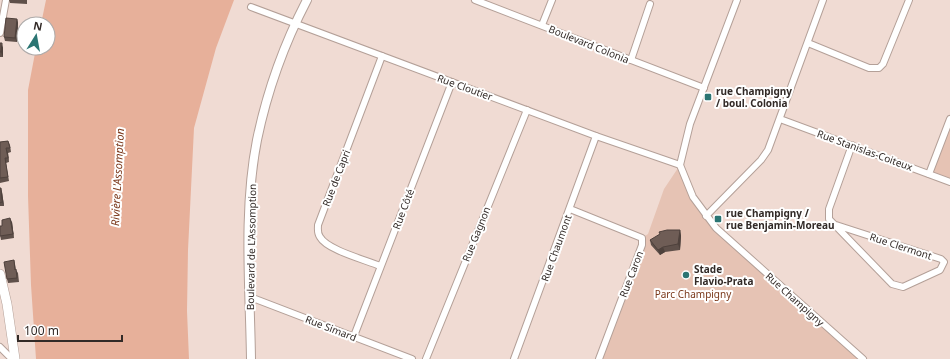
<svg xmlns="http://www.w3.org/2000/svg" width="950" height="359" viewBox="0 0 950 359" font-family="'Noto Sans',sans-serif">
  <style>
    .green { fill: #e6c3b4 }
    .water { fill: #e7b09a }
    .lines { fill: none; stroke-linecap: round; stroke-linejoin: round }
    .minor-casing { stroke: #b4a098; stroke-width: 8 }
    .tertiary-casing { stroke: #b4a098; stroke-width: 10 }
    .secondary-casing { stroke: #b4a098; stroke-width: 10 }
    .minor { stroke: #fff; stroke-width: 6 }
    .tertiary { stroke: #fff; stroke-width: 8 }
    .secondary { stroke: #fff; stroke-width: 9 }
    .wall { fill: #5f504a }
    .shaded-wall { fill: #4e413c }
    .building { fill: #6f5d56; stroke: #4e413c }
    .poi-dot { fill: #2b7573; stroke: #fff; stroke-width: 1.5 }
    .labels { text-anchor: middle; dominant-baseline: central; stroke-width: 4; stroke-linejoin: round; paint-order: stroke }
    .street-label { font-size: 10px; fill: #322a27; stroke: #fff }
    .poi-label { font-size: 10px; font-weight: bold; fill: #322a27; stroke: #fff; text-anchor: start }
    .park-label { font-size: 10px; fill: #7a381a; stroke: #fff }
    .water-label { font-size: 11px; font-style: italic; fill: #7b381b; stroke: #fff }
  </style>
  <rect width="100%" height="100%" fill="#f0dbd3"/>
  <g class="green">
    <path d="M950 119V181L929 174Z"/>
    <path d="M680 165 693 197 716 228 864 359H599L642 238 648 234 664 189Z"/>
  </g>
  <path class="water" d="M46 0H234L216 48 194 128 188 250 187 311 189 359H36L31 285 28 196V90L36 48H48V24H41Z"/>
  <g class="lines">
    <g class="minor-casing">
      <g id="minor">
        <path d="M475 0 704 88"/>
        <path d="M737 0 690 124 680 165 693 197 716 228 863 359"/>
        <path d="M251 7 596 136 680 165"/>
        <path d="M542 25 552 0"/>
        <path d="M0 33 6 0"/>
        <path d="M808 43 869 68H879L883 64 909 0"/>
        <path d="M631 60 650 4"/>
        <path d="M780 119 950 182"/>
        <path d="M929 174 950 119"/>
        <path d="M570 209 642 238V245L599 359"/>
        <path d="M706 216 761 160 768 150 823 0"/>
        <path d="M836 225 941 259 944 262 940 270 903 287 892 284 829 219V209L852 145"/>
        <path d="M380 266C366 260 327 250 320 237 317 233 318 229 318 225L382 56"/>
        <path d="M250 297 412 359"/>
        <path d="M354 336 452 82"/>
        <path d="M0 347 12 359"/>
        <path d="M426 359 527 110"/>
        <path d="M514 359 596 136"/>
      </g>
    </g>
    <g class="tertiary-casing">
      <path id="tertiary" d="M251 359C250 287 243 211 257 140 267 92 284 44 307 0"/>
    </g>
    <g class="secondary-casing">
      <path id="secondary" d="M0 274 7 304 15 359"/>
    </g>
    <use href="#minor" class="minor"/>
    <use href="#tertiary" class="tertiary"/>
    <use href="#secondary" class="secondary"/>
  </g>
  <g class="wall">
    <path d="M9 0H27V4L10 3Z"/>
    <path d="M17 19 18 23 17 42 5 41 4 37Z"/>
    <path d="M0 43 3 48V57H0Z"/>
    <path d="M8 141 10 145 11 152 8 153 9 162 6 163 9 181 0 183V142Z"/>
    <path d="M0 188 2 192 4 206H0Z"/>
    <path d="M12 222 14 238 1 240 0 235 2 226Z"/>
    <path d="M680 230 681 236 680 250 665 252 660 255 651 245 650 240Z"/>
    <path d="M14 260 15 264 16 270 18 273 19 282 8 283 7 279Z"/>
  </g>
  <g class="shaded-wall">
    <path d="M17 19 18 23 17 42 15 38Z"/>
    <path d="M2 43 3 48V57L1 52Z"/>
    <path d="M6 148 8 153 9 162 8 158Z"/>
    <path d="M1 188 2 192 4 206 2 202Z"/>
    <path d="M10 218 12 222 14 238 13 234Z"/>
    <path d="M680 230 681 236 680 250 678 244Z"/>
    <path d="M663 247 665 252 660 255 658 250Z"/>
  </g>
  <g class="building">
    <path d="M6 18 17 19 15 38 4 37Z"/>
    <path d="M0 43H2L1 52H0Z"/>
    <path d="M8 141 10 148H6L8 158H5L8 177 0 178V142Z"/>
    <path d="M0 188H1L2 202 0 203Z"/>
    <path d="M10 218 13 234 0 236V226H2V220Z"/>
    <path d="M667 230H680L678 244 663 247 658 250 650 240 660 234 659 232Z"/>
    <path d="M14 260 15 270 16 269 17 278 7 279 4 262Z"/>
  </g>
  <g class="poi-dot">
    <rect x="704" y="93" width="8" height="8" rx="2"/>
    <rect x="714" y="215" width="8" height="8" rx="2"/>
    <circle cx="686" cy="275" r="4"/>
  </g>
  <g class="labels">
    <g class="street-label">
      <text transform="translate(589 44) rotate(22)">Boulevard Colonia</text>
      <text transform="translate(465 87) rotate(20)">Rue Cloutier</text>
      <text transform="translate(865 150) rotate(20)">Rue Stanislas-Coiteux</text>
      <text transform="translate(336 178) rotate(-69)">Rue de Capri</text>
      <text transform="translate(403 209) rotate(-69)">Rue Côté</text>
      <text transform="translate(476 234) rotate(-68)">Rue Gagnon</text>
      <text transform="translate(901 246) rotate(18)">Rue Clermont</text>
      <text transform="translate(251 247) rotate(-89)">Boulevard de L'Assomption</text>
      <text transform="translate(556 248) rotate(-70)">Rue Chaumont</text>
      <text transform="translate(631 274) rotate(-69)">Rue Caron</text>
      <text transform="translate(795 299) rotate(42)">Rue Champigny</text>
      <text transform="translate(331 328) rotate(21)">Rue Simard</text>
    </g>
    <g class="poi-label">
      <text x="716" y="91">rue Champigny<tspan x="716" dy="12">/ boul. Colonia</tspan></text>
      <text x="726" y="213">rue Champigny /<tspan x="726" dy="12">rue Benjamin-Moreau</tspan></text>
      <text x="694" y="269">Stade<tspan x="694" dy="12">Flavio-Prata</tspan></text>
    </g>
    <g class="park-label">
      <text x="693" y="294">Parc Champigny</text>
    </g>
    <g class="water-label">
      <text transform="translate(117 177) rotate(-87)">Rivière L'Assomption</text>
    </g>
  </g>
  <g transform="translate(36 36) rotate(11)"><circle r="19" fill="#ffffff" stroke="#adaaa9"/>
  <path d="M0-3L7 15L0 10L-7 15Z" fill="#2b7573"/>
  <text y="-6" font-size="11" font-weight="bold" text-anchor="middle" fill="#322a27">N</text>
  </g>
  <path d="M18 335v6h104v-6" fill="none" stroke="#322a27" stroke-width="2"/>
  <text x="24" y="335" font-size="12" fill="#322a27" stroke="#ffffff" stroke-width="3" paint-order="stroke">100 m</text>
</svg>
